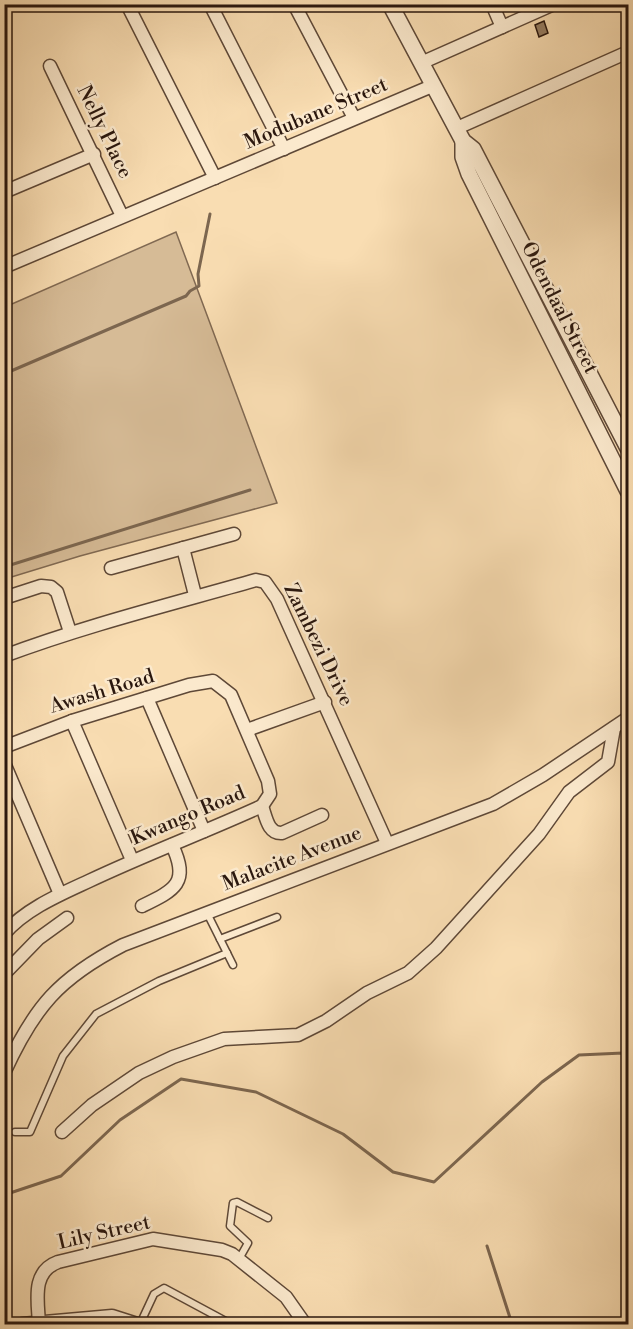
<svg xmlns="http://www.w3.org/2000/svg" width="633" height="1329" viewBox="0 0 633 1329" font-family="'Libre Bodoni',serif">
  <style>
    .green { fill: #d6bb96; stroke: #806952; stroke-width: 1.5 }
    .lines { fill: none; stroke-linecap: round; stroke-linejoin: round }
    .stream { stroke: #7c664f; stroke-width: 3 }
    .building { fill: #967e63; stroke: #2a170e; stroke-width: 1.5 }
    .service-casing { stroke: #5e4837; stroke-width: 9 }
    .minor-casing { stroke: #5e4837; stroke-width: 15 }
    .tertiary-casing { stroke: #5e4837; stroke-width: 18 }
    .service { stroke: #fbe9cd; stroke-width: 6 }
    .minor { stroke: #fbe9cd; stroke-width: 12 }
    .tertiary { stroke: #fbe9cd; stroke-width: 15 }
    .labels { text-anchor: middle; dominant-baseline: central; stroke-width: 5; stroke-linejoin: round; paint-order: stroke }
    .street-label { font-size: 20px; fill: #2a170e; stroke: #fbe9cd }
  </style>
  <rect width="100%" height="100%" fill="#f9ddb2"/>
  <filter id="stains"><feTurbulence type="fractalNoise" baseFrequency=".00333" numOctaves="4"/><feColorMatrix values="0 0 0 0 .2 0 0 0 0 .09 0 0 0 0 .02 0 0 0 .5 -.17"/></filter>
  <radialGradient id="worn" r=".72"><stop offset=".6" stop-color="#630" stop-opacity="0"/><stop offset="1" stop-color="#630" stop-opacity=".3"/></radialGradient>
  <path class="green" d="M176 232 277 503 80 556 5 579V307Z"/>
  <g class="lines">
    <g class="stream">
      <path d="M4 374 186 296 190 291 199 286 198 274 210 214"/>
      <path d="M4 567 250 490"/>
      <path d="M4 1195 61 1176 120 1120 181 1079 256 1092 343 1134 393 1172 434 1182 542 1082 579 1055 623 1053 628 1057"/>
      <path d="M487 1246 512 1324"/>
    </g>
  </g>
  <path class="building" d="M544 21 548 33 539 37 535 25Z"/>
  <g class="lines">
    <g class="service-casing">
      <g id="service">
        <path d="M207 913 233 965"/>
        <path d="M220 939 277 917"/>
        <path d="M15 1132H30L63 1056 96 1014 159 981 227 953"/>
        <path d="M239 1259 248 1243 230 1226 233 1203 237 1202 268 1218"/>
        <path d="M140 1324 154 1294 164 1288 231 1324"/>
      </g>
    </g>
    <g class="minor-casing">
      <g id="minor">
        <path d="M127 4 215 178"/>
        <path d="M210 4 284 149"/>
        <path d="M294 4 354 118"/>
        <path d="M492 4 502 27"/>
        <path d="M421 63 554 4"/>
        <path d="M50 66 122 216"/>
        <path d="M457 128 628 52"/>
        <path d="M4 192 94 154"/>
        <path d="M4 267 432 86"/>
        <path d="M183 548 195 595"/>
        <path d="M111 568 234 534"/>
        <path d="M4 598 41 586 51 587 57 592 70 632"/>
        <path d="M4 656C87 625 172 604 256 580L265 582 277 599 387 843"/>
        <path d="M147 698 204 831"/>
        <path d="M72 721 132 860"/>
        <path d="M247 730 325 702"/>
        <path d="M4 747 72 721 189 685 213 681 231 695 268 781 270 794 262 806C205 832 146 854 89 881 61 894 25 909 4 934"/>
        <path d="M4 763 60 894"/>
        <path d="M262 806C266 817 268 834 282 833L322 815"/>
        <path d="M142 906C175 890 190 883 172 845"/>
        <path d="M4 974 38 939 67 918"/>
        <path d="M4 1073C34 1007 59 978 123 945L493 804 543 775 628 718"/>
        <path d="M62 1132 92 1105 139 1073 173 1057 224 1039 298 1035 326 1021 367 993 408 973 436 948 539 834 569 792 608 762 614 728"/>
        <path d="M22 1324 112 1316 137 1324"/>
        <path d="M39 1324C38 1301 31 1272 58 1262L153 1239 222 1250 232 1254 286 1297 305 1324"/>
      </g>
    </g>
    <g class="tertiary-casing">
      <g id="tertiary">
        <path d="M390 4 463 141 473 149 628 448"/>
        <path d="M463 141V157L469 174 628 491"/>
      </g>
    </g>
    <use href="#service" class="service"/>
    <use href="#minor" class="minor"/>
    <use href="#tertiary" class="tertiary"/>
  </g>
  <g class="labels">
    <g class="street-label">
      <text transform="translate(316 114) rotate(-23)">Modubane Street</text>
      <text transform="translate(104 132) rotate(64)">Nelly Place</text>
      <text transform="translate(559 308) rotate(63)">Odendaal Street</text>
      <text transform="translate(318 645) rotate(64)">Zambezi Drive</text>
      <text transform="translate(102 692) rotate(-17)">Awash Road</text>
      <text transform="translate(188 816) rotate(-23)">Kwango Road</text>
      <text transform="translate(292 859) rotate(-21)">Malacite Avenue</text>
      <text transform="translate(104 1233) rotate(-13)">Lily Street</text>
    </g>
  </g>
  <rect width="633" height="1329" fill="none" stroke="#f9ddb2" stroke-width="24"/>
  <rect x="6" y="6" width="621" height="1317" fill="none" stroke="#2a170e" stroke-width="3"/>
  <rect x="12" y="12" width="609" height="1305" fill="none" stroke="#2a170e" stroke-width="1.5"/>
  <rect width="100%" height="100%" filter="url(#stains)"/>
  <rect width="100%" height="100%" fill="url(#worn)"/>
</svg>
